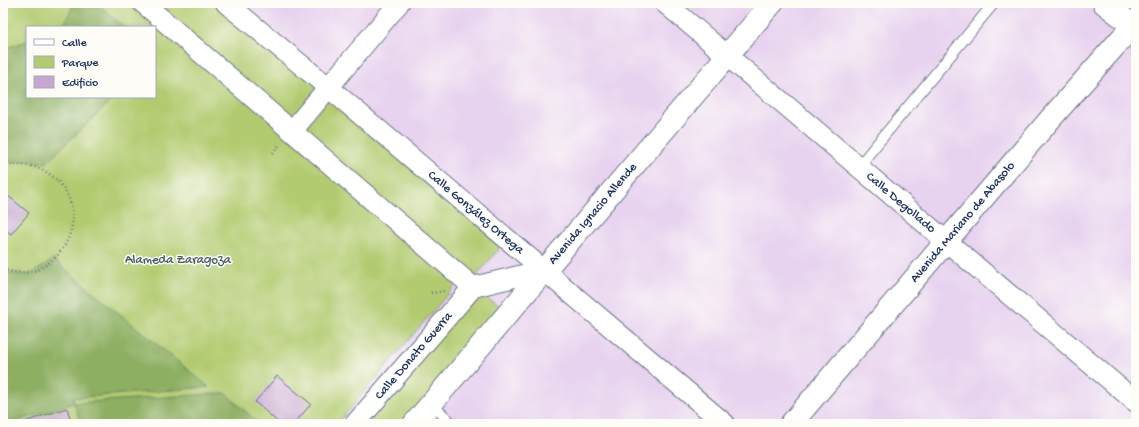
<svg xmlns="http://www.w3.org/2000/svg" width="1139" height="427" viewBox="0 0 1139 427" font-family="'Gochi Hand',sans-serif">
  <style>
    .built { fill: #e7d2ef; fill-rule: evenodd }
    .green { fill: #b2cb70; stroke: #667d67; fill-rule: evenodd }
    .forest { fill: #8daf62; stroke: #546f60 }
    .building { fill: #c7a6d1 }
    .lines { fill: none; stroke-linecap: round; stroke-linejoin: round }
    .lane-casing { stroke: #687189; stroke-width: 12 }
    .street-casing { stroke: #687189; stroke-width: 22 }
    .secondary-casing { stroke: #687189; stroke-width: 24 }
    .primary-casing { stroke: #687189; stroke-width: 24 }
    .path { stroke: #687189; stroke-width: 2.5; stroke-dasharray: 1 3; stroke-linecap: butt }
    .lane { stroke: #fff; stroke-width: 10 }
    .street { stroke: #fff; stroke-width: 20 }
    .secondary { stroke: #fff; stroke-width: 22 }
    .primary { stroke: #fff; stroke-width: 22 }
    .labels { text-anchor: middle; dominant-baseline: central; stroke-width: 3; stroke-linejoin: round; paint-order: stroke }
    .street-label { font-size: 13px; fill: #1b2f5e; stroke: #fdfcf7 }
    .park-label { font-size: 13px; fill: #485e63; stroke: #fdfcf7 }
  </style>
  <rect width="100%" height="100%" fill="#fdfcf7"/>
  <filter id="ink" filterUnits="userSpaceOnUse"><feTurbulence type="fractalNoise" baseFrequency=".025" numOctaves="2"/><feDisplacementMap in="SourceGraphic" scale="8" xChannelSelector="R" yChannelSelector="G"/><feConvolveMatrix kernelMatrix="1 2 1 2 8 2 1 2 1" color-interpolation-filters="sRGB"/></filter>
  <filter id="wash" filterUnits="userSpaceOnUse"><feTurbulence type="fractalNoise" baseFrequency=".012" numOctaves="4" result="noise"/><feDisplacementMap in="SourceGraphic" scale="16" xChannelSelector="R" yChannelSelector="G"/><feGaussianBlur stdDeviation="0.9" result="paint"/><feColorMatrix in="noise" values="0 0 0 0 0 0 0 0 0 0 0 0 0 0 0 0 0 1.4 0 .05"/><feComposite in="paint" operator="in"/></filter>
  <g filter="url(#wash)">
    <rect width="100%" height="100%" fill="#f7ecda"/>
    <path class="built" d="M3 3H1136V424H3ZM27 27H155V97H27Z"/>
    <g class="green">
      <path d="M3 3H134L459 281 337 424H3ZM27 27H155V97H27Z"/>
      <path d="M152 3H220L320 85 290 121Z"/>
      <path d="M331 96 504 243 472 281 302 130Z"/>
      <path d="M478 291 505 311 407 424H363Z"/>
    </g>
    <g class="forest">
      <path d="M74 3H97L124 27H60L64 25Z"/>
      <path d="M27 41V97H115L46 163 25 161 7 162 3 152V49Z"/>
      <path d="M53 259 209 387 73 398 74 403 225 393 260 424H81L74 403 7 424H3V268L11 273 29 275C38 269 45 267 53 259Z"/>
    </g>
    <g id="blocks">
      <g class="building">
        <path d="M7 195 29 213 11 234 3 228V200Z"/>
        <path d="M277 376 311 404 294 424H280L255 402Z"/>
        <path d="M67 408 72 424H18Z"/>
      </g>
    </g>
  </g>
  <g filter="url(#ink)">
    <use href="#blocks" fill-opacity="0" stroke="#687189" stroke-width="1"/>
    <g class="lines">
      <g class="lane-casing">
        <g id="lane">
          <path d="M858 167 994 3"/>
          <path d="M431 404 453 424"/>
        </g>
      </g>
      <g class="street-casing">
        <g id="street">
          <path d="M143 3 473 287"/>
          <path id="s1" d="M226 3 328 87 725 424"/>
          <path id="s2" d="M665 3 1136 402"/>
          <path d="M292 131 399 3"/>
          <path d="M473 287 544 270"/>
          <path id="s3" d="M355 424 473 287"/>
        </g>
      </g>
      <g class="secondary-casing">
        <g id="secondary">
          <path id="s4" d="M414 424 772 3"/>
          <path id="s5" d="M791 424 1052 117 1136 22"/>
        </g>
      </g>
      <g class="primary-casing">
        <path id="primary" d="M1104 3 1136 28"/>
      </g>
      <g class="path">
        <path d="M273 153 280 144"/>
        <path d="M3 166C34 159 66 176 72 209 76 234 60 261 36 270 25 274 14 272 3 270"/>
        <path d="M431 293 445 291"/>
      </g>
      <use href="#lane" class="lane"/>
      <use href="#street" class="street"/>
      <use href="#secondary" class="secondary"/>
      <use href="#primary" class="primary"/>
    </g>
  </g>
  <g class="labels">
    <g class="street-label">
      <text stroke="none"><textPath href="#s2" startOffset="309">Calle Degollado</textPath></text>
      <text stroke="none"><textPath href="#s1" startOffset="326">Calle González Ortega</textPath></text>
      <text stroke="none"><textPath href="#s4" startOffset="276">Avenida Ignacio Allende</textPath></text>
      <text stroke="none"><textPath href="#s5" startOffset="265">Avenida Mariano de Abasolo</textPath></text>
      <text stroke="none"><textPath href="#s3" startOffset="90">Calle Donato Guerra</textPath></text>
    </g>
    <g class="park-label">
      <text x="178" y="260">Alameda Zaragoza</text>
    </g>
  </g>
  <rect width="1139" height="427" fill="none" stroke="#fdfcf7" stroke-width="16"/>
  <rect x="26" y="26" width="130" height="72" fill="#fdfcf7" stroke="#a3aaba"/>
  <rect x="34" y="39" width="20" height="6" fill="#ffffff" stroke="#a3aaba"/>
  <text x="62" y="46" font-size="12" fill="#1b2f5e">Calle</text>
  <rect x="34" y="56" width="20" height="12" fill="#b2cb70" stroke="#a3aaba"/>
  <text x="62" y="66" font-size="12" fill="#1b2f5e">Parque</text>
  <rect x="34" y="76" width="20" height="12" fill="#c7a6d1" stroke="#a3aaba"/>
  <text x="62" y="86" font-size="12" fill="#1b2f5e">Edificio</text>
</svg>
